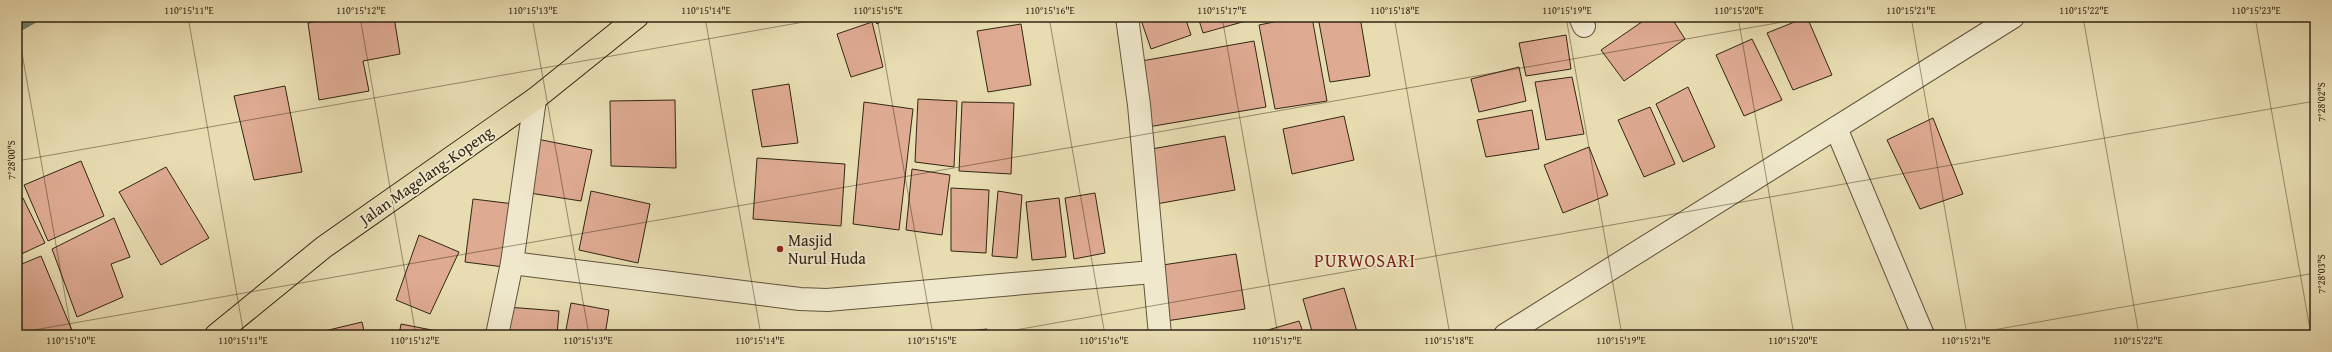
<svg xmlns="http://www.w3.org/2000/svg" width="2332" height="352" viewBox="0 0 2332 352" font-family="'Gentium Book Plus',serif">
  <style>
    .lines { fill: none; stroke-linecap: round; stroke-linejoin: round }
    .stream { stroke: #6f7f73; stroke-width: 11 }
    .building { fill: #deaa92; stroke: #322615 }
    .minor-casing { stroke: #60543c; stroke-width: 24 }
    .major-casing { stroke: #322615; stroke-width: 24 }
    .minor { stroke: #f0e8cc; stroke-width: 22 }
    .major { stroke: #e8dcb1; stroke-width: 22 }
    .ticks { fill: none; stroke: #322615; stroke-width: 1; stroke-opacity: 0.45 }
    .poi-dot { fill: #8f2418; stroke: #f0e8cc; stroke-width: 1.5 }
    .labels { text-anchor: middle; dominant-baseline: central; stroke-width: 3.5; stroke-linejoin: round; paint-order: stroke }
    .street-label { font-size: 16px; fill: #322615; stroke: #f0e8cc }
    .poi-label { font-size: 16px; fill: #322615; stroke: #f0e8cc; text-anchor: start }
    .quarter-label { font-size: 18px; letter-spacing: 1px; fill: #7a1f14; stroke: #f0e8cc }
    .neatline { fill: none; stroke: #322615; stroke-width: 1.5 }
    .ticks-label { font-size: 10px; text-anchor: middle; fill: #322615 }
  </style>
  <rect width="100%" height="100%" fill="#e8dcb1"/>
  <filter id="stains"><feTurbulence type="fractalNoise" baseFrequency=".005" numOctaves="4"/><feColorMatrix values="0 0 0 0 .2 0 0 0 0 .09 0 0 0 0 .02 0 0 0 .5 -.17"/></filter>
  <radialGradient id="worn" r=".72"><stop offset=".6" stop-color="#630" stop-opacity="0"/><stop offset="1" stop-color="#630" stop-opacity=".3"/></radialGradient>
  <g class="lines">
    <path class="stream" d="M17 27 35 17"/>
  </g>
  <g class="building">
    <path d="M342 17H394L400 54 363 61 369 91 319 100 308 23Z"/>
    <path d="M872 17H887L877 24Z"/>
    <path d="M1140 17H1185L1191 35 1151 49Z"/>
    <path d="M1198 17H1245L1246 21 1203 33Z"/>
    <path d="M1299 17H1312L1327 101 1275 109 1259 25Z"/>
    <path d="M1318 17H1360L1370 76 1330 82Z"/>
    <path d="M1649 17H1671L1685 39 1624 81 1601 50Z"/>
    <path d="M1807 17 1832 75 1793 90 1767 33Z"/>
    <path d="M872 22 883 67 851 77 837 34Z"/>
    <path d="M1021 24 1031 85 988 92 977 31Z"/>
    <path d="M1566 35 1571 69 1526 76 1519 43Z"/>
    <path d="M1752 39 1782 100 1744 116 1716 55Z"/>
    <path d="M1254 41 1266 107 1148 127 1136 62Z"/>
    <path d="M1519 67 1526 101 1479 112 1471 79Z"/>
    <path d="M1572 77 1584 134 1546 140 1535 82Z"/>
    <path d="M789 84 798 143 762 147 752 90Z"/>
    <path d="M285 86 302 172 254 180 234 96Z"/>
    <path d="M1688 87 1715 147 1683 162 1656 104Z"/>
    <path d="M918 99 957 101 954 167 915 162Z"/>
    <path d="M675 100 676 168 611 166 610 101Z"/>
    <path d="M864 102 913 109 899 230 853 224Z"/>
    <path d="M962 102 1014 103 1011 174 959 171Z"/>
    <path d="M1650 107 1675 164 1644 177 1618 120Z"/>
    <path d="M1532 110 1539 149 1486 157 1477 120Z"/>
    <path d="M1344 116 1354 160 1292 174 1283 129Z"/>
    <path d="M1933 118 1963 194 1920 209 1887 140Z"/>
    <path d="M1225 136 1235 190 1156 204 1146 150Z"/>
    <path d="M532 138 592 150 581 201 523 192Z"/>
    <path d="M1589 147 1608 195 1563 213 1544 165Z"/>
    <path d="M757 158 845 164 841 226 753 219Z"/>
    <path d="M81 161 104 216 48 241 24 185Z"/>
    <path d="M166 167 209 238 161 265 119 192Z"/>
    <path d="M912 169 950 175 942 235 906 230Z"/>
    <path d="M951 188 989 190 986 253 951 251Z"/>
    <path d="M591 191 650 204 638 263 579 250Z"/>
    <path d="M998 191 1022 195 1017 258 992 256Z"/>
    <path d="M1095 193 1105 253 1074 259 1065 198Z"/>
    <path d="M23 198 45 243 17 256V201Z"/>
    <path d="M1059 198 1066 257 1032 260 1026 202Z"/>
    <path d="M473 199 514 204 504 267 465 262Z"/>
    <path d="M114 218 130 257 111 264 123 297 77 317 52 249Z"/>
    <path d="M419 235 459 252 430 314 396 300Z"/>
    <path d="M1236 254 1245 309 1166 321 1156 266Z"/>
    <path d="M41 256 74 335H23L17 324V266Z"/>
    <path d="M1344 288 1358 335H1313L1303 299Z"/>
    <path d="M571 303 609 310 605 335H565Z"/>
    <path d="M507 307 559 311 557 335H503Z"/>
    <path d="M1299 321 1304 335H1262L1261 332Z"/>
    <path d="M362 322 365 335H316V333Z"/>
    <path d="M401 324 442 332 441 335H399Z"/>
    <path d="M987 329 988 335H959L958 332Z"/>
  </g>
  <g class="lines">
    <g class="minor-casing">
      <g id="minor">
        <path d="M1127 17 1139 105 1160 335"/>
        <path d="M1580 17 1584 26"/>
        <path d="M1836 128 1923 335"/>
        <path d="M512 263 800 299 827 300 1153 272"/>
        <path d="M497 335 512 263 535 99"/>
        <path d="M1505 335 2013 17"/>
      </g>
    </g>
    <g class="major-casing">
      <path id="major" d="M216 335 324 247 535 99 637 17"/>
    </g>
    <use href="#minor" class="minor"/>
    <use href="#major" class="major"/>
  </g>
  <path class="ticks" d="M188 17 244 335M360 17 416 335M532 17 589 335M705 17 761 335M877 17 933 335M1049 17 1105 335M1222 17 1278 335M1394 17 1450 335M1566 17 1622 335M1738 17 1794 335M1911 17 1967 335M2083 17 2139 335M2255 17 2311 335M17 25 72 335M17 161 832 17M17 333 1811 17M987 335 2315 101M1965 335 2315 273"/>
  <circle class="poi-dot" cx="780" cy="249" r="4"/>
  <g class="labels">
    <g class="street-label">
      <text transform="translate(426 175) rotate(-35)">Jalan Magelang-Kopeng</text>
    </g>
    <g class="poi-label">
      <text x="788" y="240">Masjid<tspan x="788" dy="18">Nurul Huda</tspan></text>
    </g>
    <g class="quarter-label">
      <text x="1365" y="260">PURWOSARI</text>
    </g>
  </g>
  <rect width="2332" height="352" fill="none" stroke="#e8dcb1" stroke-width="44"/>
  <rect x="22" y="22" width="2288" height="308" class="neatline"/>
  <g class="ticks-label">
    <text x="189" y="14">110°15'11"E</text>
    <text x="361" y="14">110°15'12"E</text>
    <text x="533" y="14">110°15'13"E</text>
    <text x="706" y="14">110°15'14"E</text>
    <text x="878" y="14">110°15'15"E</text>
    <text x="1050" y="14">110°15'16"E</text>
    <text x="1222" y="14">110°15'17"E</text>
    <text x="1395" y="14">110°15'18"E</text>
    <text x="1567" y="14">110°15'19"E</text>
    <text x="1739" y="14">110°15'20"E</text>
    <text x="1911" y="14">110°15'21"E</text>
    <text x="2084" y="14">110°15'22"E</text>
    <text x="2256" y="14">110°15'23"E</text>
    <text transform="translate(2321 102) rotate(-90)" y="4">7°28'02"S</text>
    <text transform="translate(11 160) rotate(-90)" y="4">7°28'00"S</text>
    <text transform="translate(2321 274) rotate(-90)" y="4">7°28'03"S</text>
    <text x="71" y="344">110°15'10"E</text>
    <text x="243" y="344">110°15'11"E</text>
    <text x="415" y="344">110°15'12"E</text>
    <text x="588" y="344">110°15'13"E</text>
    <text x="760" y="344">110°15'14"E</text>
    <text x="932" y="344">110°15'15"E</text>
    <text x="1104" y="344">110°15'16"E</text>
    <text x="1277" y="344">110°15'17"E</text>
    <text x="1449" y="344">110°15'18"E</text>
    <text x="1621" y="344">110°15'19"E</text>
    <text x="1793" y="344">110°15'20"E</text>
    <text x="1966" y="344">110°15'21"E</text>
    <text x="2138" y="344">110°15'22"E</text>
  </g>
  <rect width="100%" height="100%" filter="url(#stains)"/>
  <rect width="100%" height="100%" fill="url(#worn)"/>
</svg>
